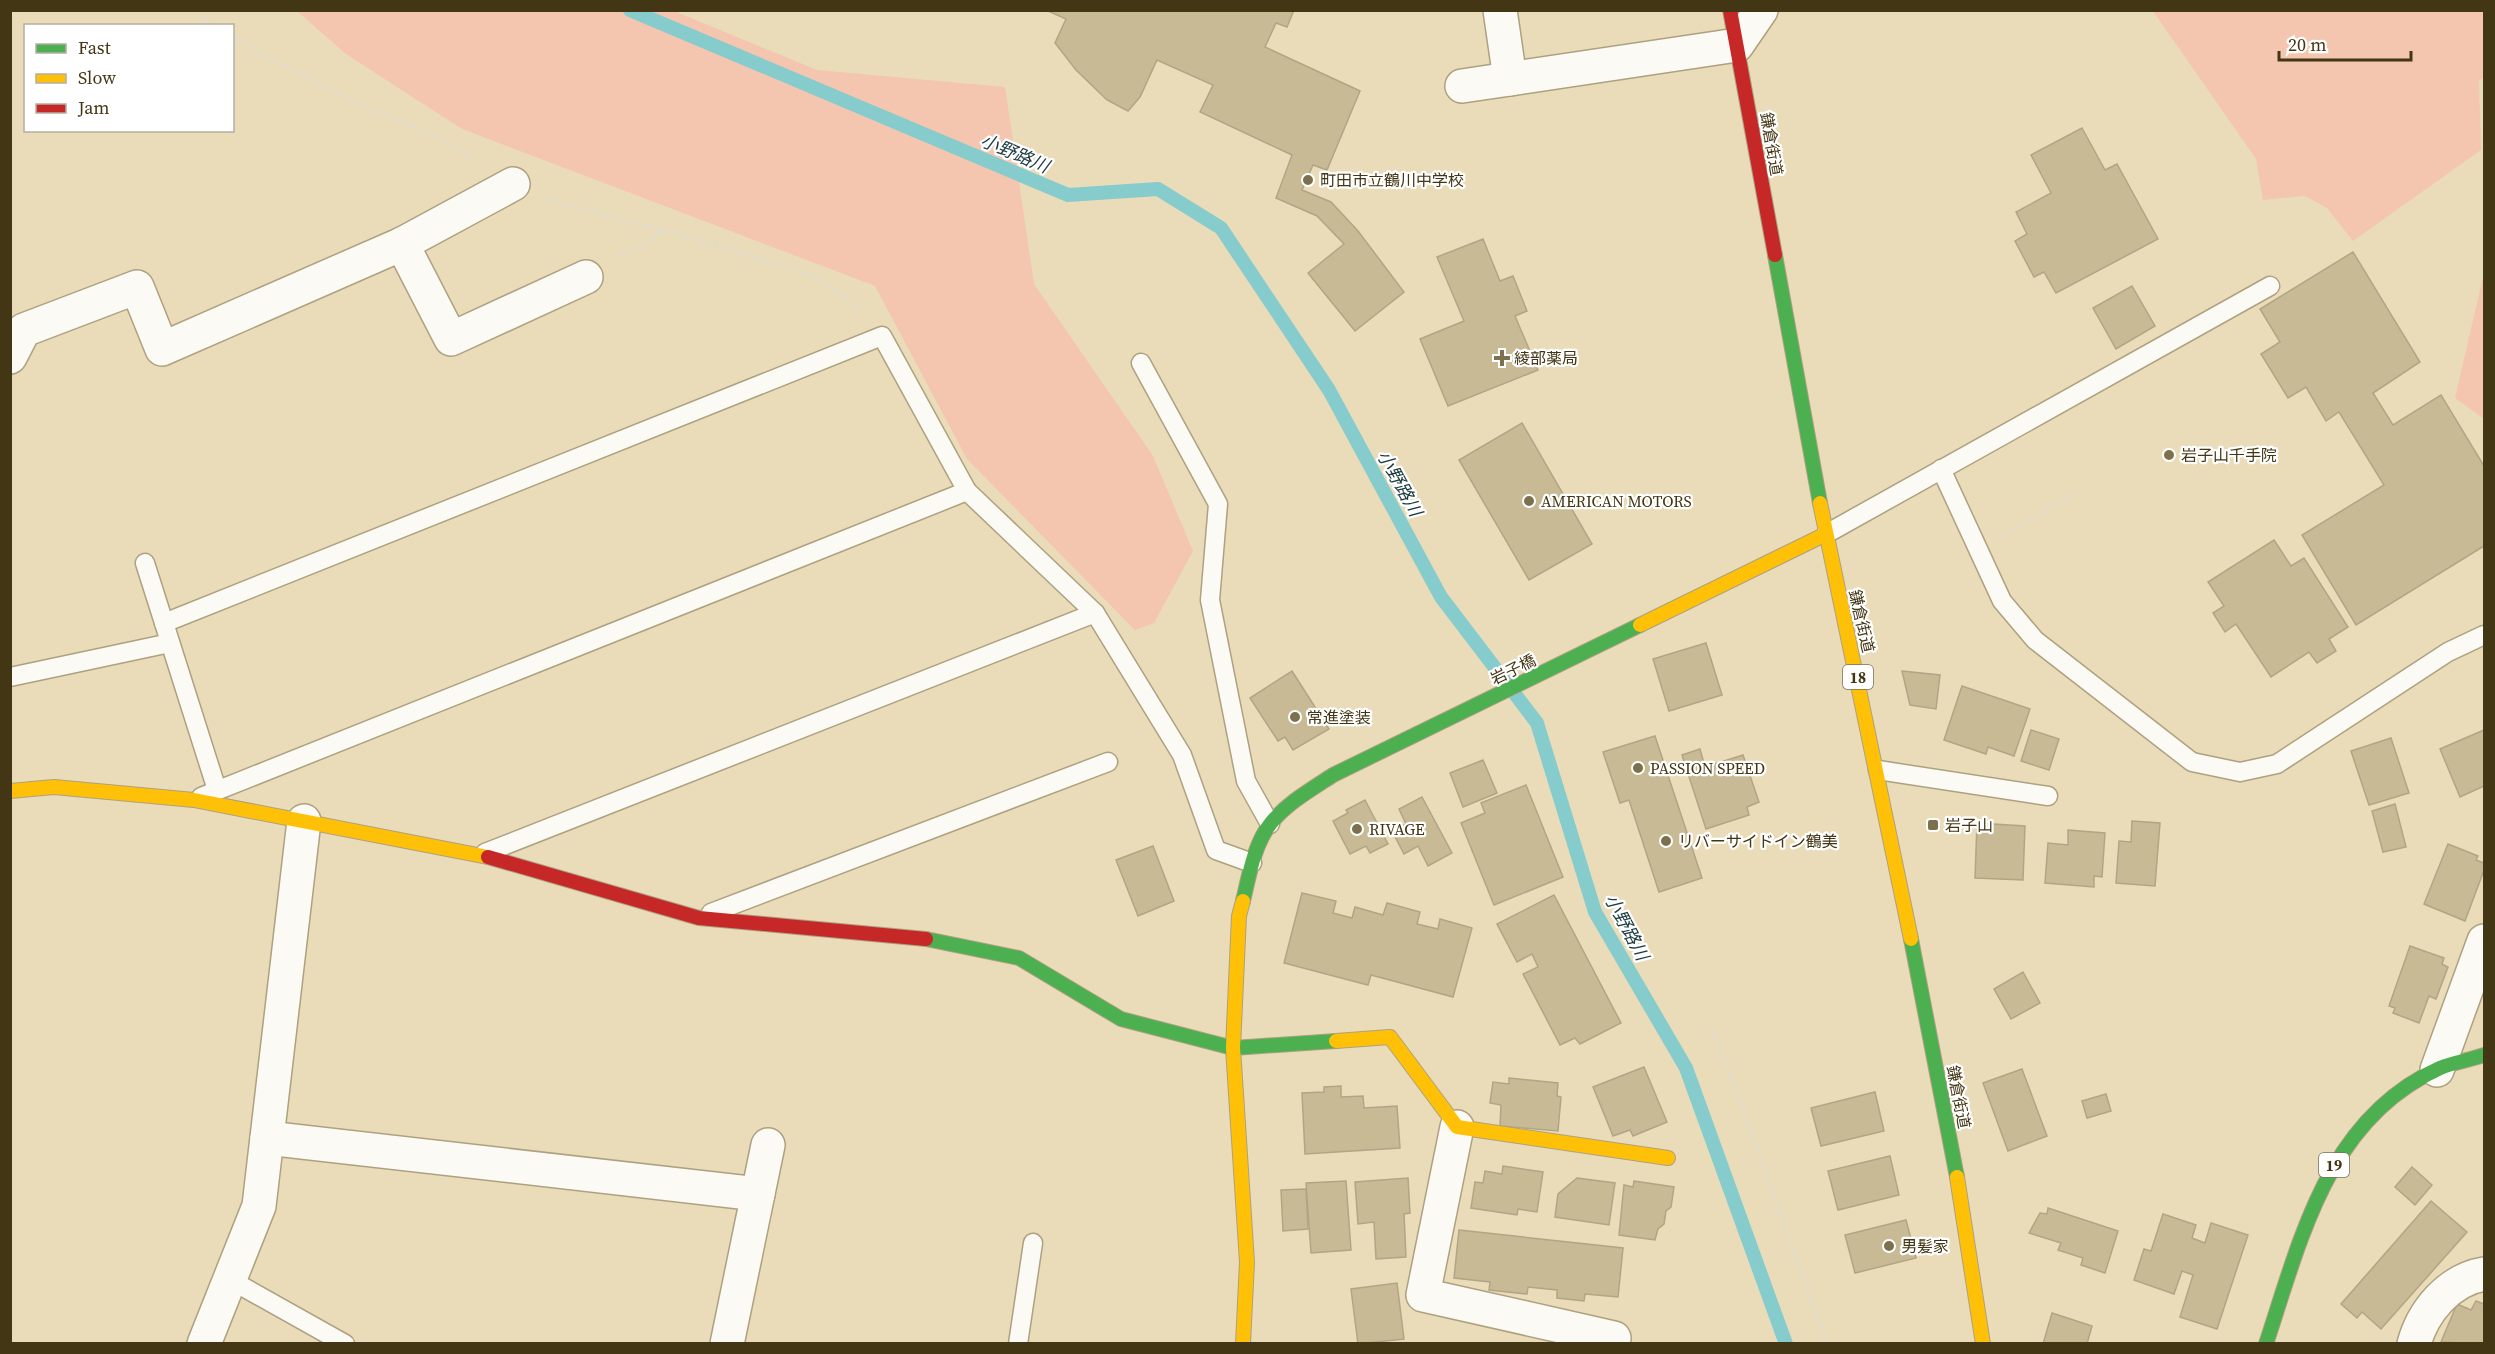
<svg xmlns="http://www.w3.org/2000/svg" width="2495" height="1354" viewBox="0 0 2495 1354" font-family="'Source Serif 4','Noto Sans JP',serif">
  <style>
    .green { fill: #f4c5af }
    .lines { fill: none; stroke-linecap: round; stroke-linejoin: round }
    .stream { stroke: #86cccd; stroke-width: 14 }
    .building { fill: #c8ba95; stroke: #b1a585; stroke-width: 1.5 }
    .lane-casing { stroke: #ada181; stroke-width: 21 }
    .street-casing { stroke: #ada181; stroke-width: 36 }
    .fast-casing { stroke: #ada181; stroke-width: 16 }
    .slow-casing { stroke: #ada181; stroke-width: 16 }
    .jam-casing { stroke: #ada181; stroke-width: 16 }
    .path { stroke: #e0dbcf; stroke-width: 4; stroke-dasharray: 3 4.5; stroke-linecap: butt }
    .lane { stroke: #fcfaf4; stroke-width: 18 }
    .street { stroke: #fcfaf4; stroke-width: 33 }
    .fast { stroke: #4caf50; stroke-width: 14 }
    .slow { stroke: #ffc107; stroke-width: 14 }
    .jam { stroke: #c62828; stroke-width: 14 }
    .poi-dot { fill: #7d704e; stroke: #fff; stroke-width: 2 }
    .labels { text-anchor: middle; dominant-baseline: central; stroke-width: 4.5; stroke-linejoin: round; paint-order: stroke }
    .shield { fill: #fff; stroke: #7b725a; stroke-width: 1.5 }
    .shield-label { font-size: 15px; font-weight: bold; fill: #433614 }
    .street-label { font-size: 16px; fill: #433614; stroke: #fff }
    .poi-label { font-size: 16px; fill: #433614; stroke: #fff; text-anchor: start }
    .water-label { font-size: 18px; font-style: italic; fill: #193a3f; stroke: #fff }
  </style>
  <rect width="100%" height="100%" fill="#eadcb9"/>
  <g class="green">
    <path d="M297 11H674L817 70 1005 87 1034 284 1153 456 1193 551 1154 623 1135 630 967 459 875 286 462 129 346 54Z"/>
    <path d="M2153 11H2484V77L2479 81 2481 150 2353 241 2327 208 2305 196 2263 200 2256 159Z"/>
    <path d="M2484 273V419L2455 398Z"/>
  </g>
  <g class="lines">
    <path class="stream" d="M630 10 1068 195 1158 189 1221 228 1329 390 1441 597 1537 723 1595 912 1686 1068 1786 1344"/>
  </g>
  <g class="building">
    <path d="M1046 10H1294L1287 27 1276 23 1265 47 1360 91 1327 170 1313 165 1302 190 1331 202 1358 231 1404 292 1355 331 1308 273 1344 244 1317 216 1276 198 1292 155 1200 112 1213 85 1157 60 1140 97 1128 111 1107 100 1076 70 1055 43 1066 19Z"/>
    <path d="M2082 128 2105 170 2117 164 2158 239 2056 293 2044 272 2034 277 2015 241 2027 234 2016 212 2051 193 2031 155Z"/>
    <path d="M1483 239 1500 281 1513 276 1527 311 1515 316 1538 370 1448 406 1420 339 1464 321 1437 257Z"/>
    <path d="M2353 252 2420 362 2373 393 2393 425 2441 395 2484 466V546L2356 625 2302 535 2384 485 2339 412 2326 421 2306 387 2288 398 2261 354 2280 342 2260 309Z"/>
    <path d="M2132 286 2155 326 2116 349 2093 308Z"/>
    <path d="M1522 423 1592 544 1529 580 1459 460Z"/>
    <path d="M2274 540 2291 566 2304 558 2348 627 2329 639 2336 651 2317 663 2309 652 2271 677 2236 624 2225 632 2213 613 2224 606 2208 582Z"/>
    <path d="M1706 643 1722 695 1669 711 1653 659Z"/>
    <path d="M1292 671 1329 729 1293 750 1285 737 1278 741 1250 698Z"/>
    <path d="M1902 671 1940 675 1936 709 1910 705Z"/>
    <path d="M1962 686 2030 709 2014 756 1988 747 1986 754 1944 740Z"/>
    <path d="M2031 730 2059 739 2049 770 2021 761Z"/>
    <path d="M2484 730V786L2460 797 2440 749Z"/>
    <path d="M1655 736 1702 878 1659 892 1629 800 1620 803 1603 752Z"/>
    <path d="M2391 738 2409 793 2369 805 2351 751Z"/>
    <path d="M1700 749 1705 767 1743 755 1759 802 1747 807 1749 815 1706 829 1682 755Z"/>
    <path d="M1483 760 1497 793 1463 807 1450 773Z"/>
    <path d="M1526 785 1563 877 1494 905 1461 823 1485 813 1481 803Z"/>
    <path d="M1422 797 1452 853 1428 866 1418 846 1404 854 1392 831 1406 824 1399 809Z"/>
    <path d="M1365 800 1388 844 1370 853 1366 846 1350 854 1333 821 1348 813 1346 810Z"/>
    <path d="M2395 804 2406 847 2383 852 2372 811Z"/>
    <path d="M2132 821 2160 823 2155 886 2116 883 2119 841 2131 842Z"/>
    <path d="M1977 823 2025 826 2023 880 1975 878Z"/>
    <path d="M2068 830 2105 833 2102 877 2094 876V887L2045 883 2048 843 2068 845Z"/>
    <path d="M2448 844 2478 856 2476 860 2484 863V870L2465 921 2424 904Z"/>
    <path d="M1153 846 1174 901 1138 916 1116 860Z"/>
    <path d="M1302 893 1336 901 1333 913 1352 918 1355 907 1383 915 1387 903 1420 912 1417 924 1438 929 1440 919 1472 928 1453 997 1371 975 1368 985 1284 963Z"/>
    <path d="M1554 895 1621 1023 1580 1044 1575 1038 1560 1045 1523 974 1538 967 1532 954 1517 962 1497 924Z"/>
    <path d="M2410 946 2444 958 2442 964 2448 967 2436 999 2429 996 2419 1023 2393 1013 2395 1008 2389 1006Z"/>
    <path d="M2023 972 2040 1003 2011 1019 1994 989Z"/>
    <path d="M1644 1067 1667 1122 1633 1136 1630 1130 1613 1136 1593 1087Z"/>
    <path d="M2022 1069 2047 1136 2008 1151 1983 1083Z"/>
    <path d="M1509 1078 1558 1083 1557 1096 1561 1097 1558 1131 1500 1126 1501 1105 1490 1103 1493 1082 1509 1084Z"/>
    <path d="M1341 1086V1097L1363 1096 1364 1108 1397 1106 1400 1148 1305 1154 1302 1093 1324 1092V1087Z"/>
    <path d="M1875 1092 1884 1131 1821 1146 1811 1108Z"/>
    <path d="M2106 1094 2111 1111 2087 1118 2082 1101Z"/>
    <path d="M1890 1156 1899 1195 1838 1210 1828 1171Z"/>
    <path d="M1503 1166 1543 1172 1537 1212 1518 1209 1517 1215 1471 1208 1475 1182 1483 1183 1485 1171 1502 1174Z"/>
    <path d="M2412 1167 2432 1185 2415 1205 2395 1187Z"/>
    <path d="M1408 1178 1410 1213 1404 1214 1406 1257 1376 1259 1374 1222 1358 1224 1355 1182Z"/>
    <path d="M1577 1178 1615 1183 1609 1225 1555 1217 1558 1194Z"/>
    <path d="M1346 1181 1351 1250 1311 1253 1306 1183Z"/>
    <path d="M1634 1181 1674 1187 1671 1207 1666 1211 1664 1224 1658 1229 1655 1240 1619 1235 1624 1185 1633 1187Z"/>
    <path d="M1306 1189 1308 1229 1283 1231 1281 1190Z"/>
    <path d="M2431 1201 2467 1232 2381 1329 2362 1312 2357 1318 2341 1304Z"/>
    <path d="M2048 1208 2118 1231 2105 1273 2081 1265 2083 1258 2058 1250 2061 1243 2029 1233 2040 1213 2047 1214Z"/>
    <path d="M2163 1214 2196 1225 2192 1238 2205 1243 2211 1223 2248 1235 2217 1329 2180 1317 2193 1275 2182 1271 2174 1294 2134 1280 2144 1249 2151 1251Z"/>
    <path d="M1906 1220 1916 1258 1855 1273 1845 1235Z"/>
    <path d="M1459 1230 1623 1248 1618 1297 1585 1294 1584 1301 1557 1298V1290L1528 1287 1527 1294 1489 1290 1490 1282 1454 1278Z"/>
    <path d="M1397 1283 1404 1339 1358 1344 1351 1289Z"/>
    <path d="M2476 1301 2484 1304V1344L2441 1342 2457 1304 2471 1310Z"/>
    <path d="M2052 1313 2092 1326 2087 1344H2043Z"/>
  </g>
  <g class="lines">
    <g class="lane-casing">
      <g id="lane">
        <path d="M1141 363 1218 504 1210 600 1246 781 1270 824"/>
        <path d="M1941 469 2002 601 2035 640 2192 762 2240 772 2277 764 2448 652 2484 635"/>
        <path d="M1826 534 2270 286"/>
        <path d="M145 563 217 790"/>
        <path d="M164 623 882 336 967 491 1095 613 1182 755 1216 850 1252 863"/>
        <path d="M10 677 170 643"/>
        <path d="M1878 770 2048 796"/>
        <path d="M201 797 967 491"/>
        <path d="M485 853 1095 613"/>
        <path d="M711 913 1108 762"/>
        <path d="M229 1279 345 1344"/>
        <path d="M1018 1344 1033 1243"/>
      </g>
    </g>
    <g class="street-casing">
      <g id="street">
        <path d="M1500 10 1510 79"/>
        <path d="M1462 86 1737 45 1761 10"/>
        <path d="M402 244 451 339 586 277"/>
        <path d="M10 357 24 330 137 287 162 349 402 244 513 184"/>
        <path d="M2437 1070 2484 941"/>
        <path d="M1457 1127 1423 1295 1614 1338"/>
        <path d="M267 1138 758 1194"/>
        <path d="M204 1344 259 1206 304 821"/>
        <path d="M727 1344 768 1145"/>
        <path d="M2414 1344C2423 1311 2449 1280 2484 1274"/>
      </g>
    </g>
    <g class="fast-casing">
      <g id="fast">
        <path d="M1775 255 1820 503"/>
        <path d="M1243 901C1249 876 1254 844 1271 823 1287 803 1312 789 1333 775L1640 625"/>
        <path d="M926 939 1019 958 1121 1019 1233 1048 1336 1041"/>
        <path d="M1911 939 1957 1177"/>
        <path d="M2266 1344C2301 1238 2328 1118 2440 1068 2454 1062 2470 1060 2484 1055"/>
      </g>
    </g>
    <g class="slow-casing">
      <g id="slow">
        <path d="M1820 503 1911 939"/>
        <path d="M1640 625 1826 534"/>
        <path d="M10 791 54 787 194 800 488 857"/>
        <path d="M1243 901 1239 916 1233 1048 1247 1262 1243 1344"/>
        <path d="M1336 1041 1390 1037 1457 1127 1668 1158"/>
        <path d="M1957 1177 1983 1344"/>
      </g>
    </g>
    <g class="jam-casing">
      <g id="jam">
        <path d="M1730 10 1775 255"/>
        <path d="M488 857 699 918 926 939"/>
      </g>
    </g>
    <g class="path">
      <path d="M194 10 217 26"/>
      <path d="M232 35 264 55 368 108 433 134 473 159"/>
      <path d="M548 200 700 240 814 276 849 301 859 312"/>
      <path d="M619 255 650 243 660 230"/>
      <path d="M2005 535 2077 493"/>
      <path d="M1712 1030 1731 1076 1827 1344"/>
    </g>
    <use href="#lane" class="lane"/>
    <use href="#street" class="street"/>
    <use href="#fast" class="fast"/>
    <use href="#slow" class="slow"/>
    <use href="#jam" class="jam"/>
  </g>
  <g class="poi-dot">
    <circle cx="1308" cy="180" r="6"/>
    <path d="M1499 349h6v6h6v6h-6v6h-6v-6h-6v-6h6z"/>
    <circle cx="2169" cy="455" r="6"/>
    <circle cx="1529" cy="501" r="6"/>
    <circle cx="1295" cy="717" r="6"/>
    <circle cx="1638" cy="768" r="6"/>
    <rect x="1927" y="819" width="12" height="12" rx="3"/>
    <circle cx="1357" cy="829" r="6"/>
    <circle cx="1666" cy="841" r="6"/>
    <circle cx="1889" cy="1246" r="6"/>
  </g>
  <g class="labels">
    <g class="shield">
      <rect x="1843" y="665" width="30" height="24" rx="4.5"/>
      <rect x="2319" y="1153" width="30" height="24" rx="4.5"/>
    </g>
    <g class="shield-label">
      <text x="1858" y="677">18</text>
      <text x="2334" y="1165">19</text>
    </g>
    <g class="street-label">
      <text transform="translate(1772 144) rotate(80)">鎌倉街道</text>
      <text transform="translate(1862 621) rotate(77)">鎌倉街道</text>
      <text transform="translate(1513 669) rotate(-26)">岩子橋</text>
      <text transform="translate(1959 1097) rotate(79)">鎌倉街道</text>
    </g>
    <g class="poi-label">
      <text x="1320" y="180">町田市立鶴川中学校</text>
      <text x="1514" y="358">綾部薬局</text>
      <text x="2181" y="455">岩子山千手院</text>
      <text x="1541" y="501">AMERICAN MOTORS</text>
      <text x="1307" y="717">常進塗装</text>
      <text x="1650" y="768">PASSION SPEED</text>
      <text x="1945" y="825">岩子山</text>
      <text x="1369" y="829">RIVAGE</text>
      <text x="1678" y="841">リバーサイドイン鶴美</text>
      <text x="1901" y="1246">男髪家</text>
    </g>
    <g class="water-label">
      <text transform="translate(1015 153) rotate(23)">小野路川</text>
      <text transform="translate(1400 483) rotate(61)">小野路川</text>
      <text transform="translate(1627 927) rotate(62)">小野路川</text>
    </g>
  </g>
  <rect width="2495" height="1354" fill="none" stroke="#433614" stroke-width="24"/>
  <rect x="24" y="24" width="210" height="108" fill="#ffffff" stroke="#b4afa1" stroke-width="1.5"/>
  <rect x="36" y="44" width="30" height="9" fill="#4caf50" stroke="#b4afa1" stroke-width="1.5"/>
  <text x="78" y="54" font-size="18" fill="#433614">Fast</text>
  <rect x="36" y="74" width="30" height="9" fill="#ffc107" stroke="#b4afa1" stroke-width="1.5"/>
  <text x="78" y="84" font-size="18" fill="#433614">Slow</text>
  <rect x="36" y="104" width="30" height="9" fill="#c62828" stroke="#b4afa1" stroke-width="1.5"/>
  <text x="78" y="114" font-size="18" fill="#433614">Jam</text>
  <path d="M2279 51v9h132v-9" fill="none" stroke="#433614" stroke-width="3"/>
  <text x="2288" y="51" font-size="18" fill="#433614" stroke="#ffffff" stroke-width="4.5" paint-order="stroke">20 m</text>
</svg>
